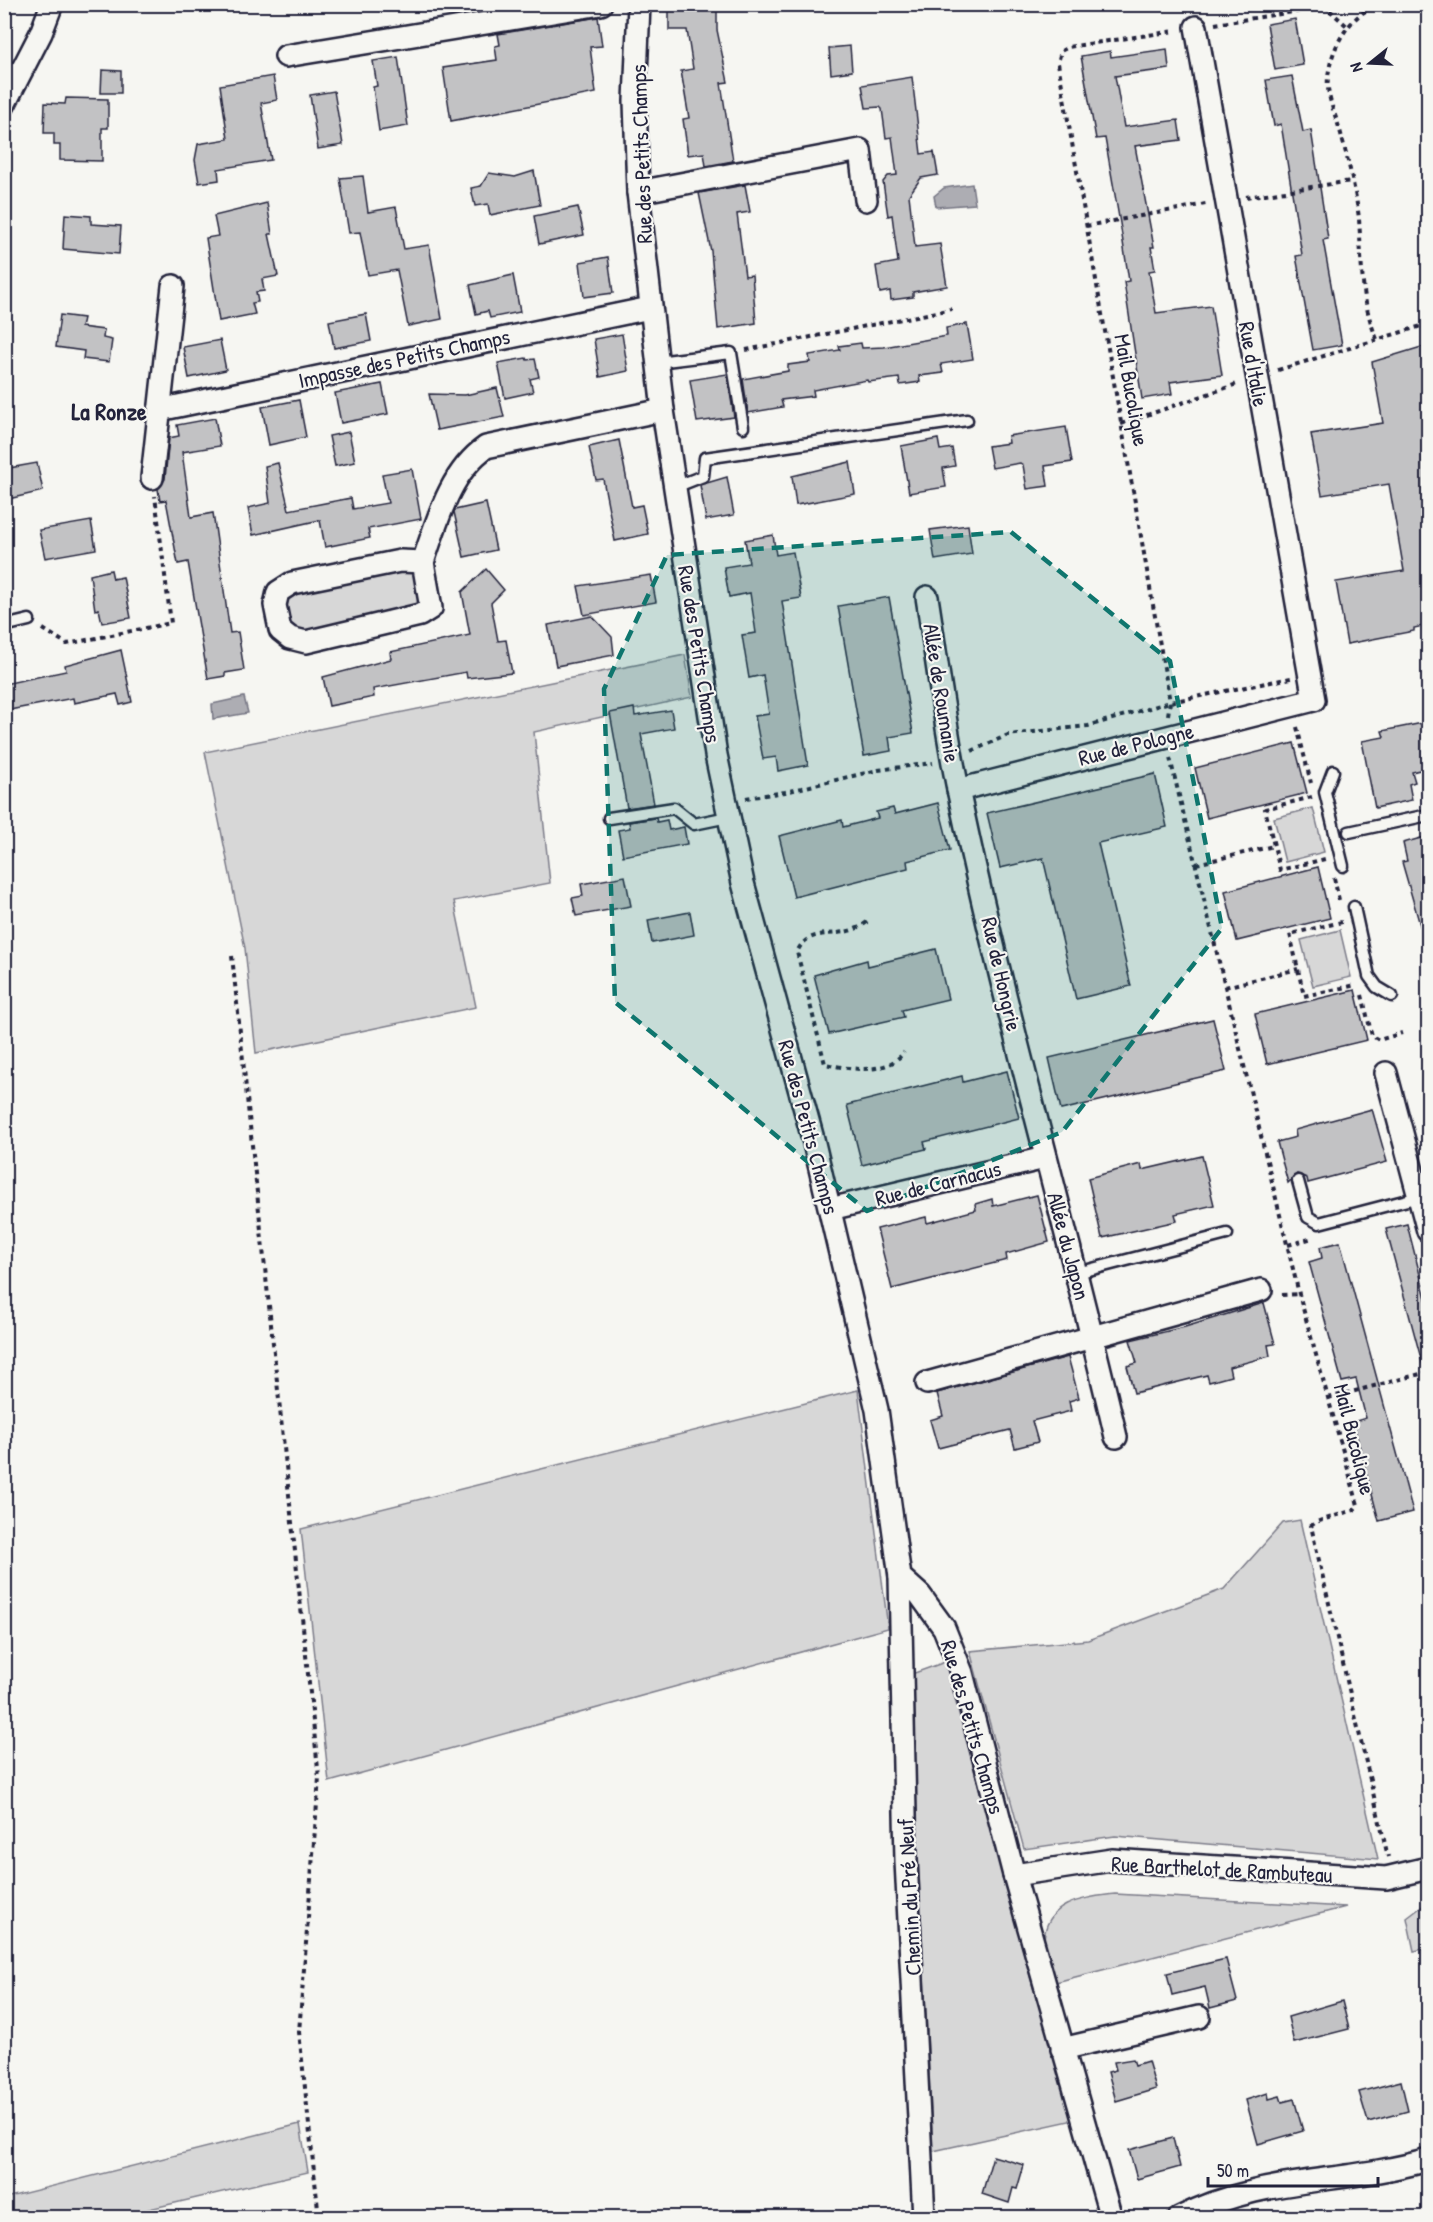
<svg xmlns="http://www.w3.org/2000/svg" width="1433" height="2222" viewBox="0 0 1433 2222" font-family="'Patrick Hand',sans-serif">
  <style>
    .green { fill: #d7d7d7; stroke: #7c7c89; stroke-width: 1.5 }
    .water { fill: #adadb3; stroke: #757583; stroke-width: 1.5 }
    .building { fill: #c2c2c4; stroke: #22223b; stroke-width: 1.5 }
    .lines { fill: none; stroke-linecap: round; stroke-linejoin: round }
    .lane-casing { stroke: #22223b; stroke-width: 15 }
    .street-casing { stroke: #22223b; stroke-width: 26 }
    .path { stroke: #22223b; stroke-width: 4; stroke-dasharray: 4.5 4.5; stroke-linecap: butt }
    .lane { stroke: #f6f6f2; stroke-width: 10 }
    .street { stroke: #f6f6f2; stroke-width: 21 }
    .marked { fill: #0f766e; fill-opacity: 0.2; stroke: #0f766e; stroke-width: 4.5; stroke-dasharray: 12 8; stroke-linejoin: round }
    .labels { text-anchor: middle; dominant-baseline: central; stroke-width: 4.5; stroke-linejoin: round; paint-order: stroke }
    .street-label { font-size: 22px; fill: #22223b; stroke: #f6f6f2 }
    .neighbourhood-label { font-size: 24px; font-weight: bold; fill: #22223b; stroke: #f6f6f2 }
  </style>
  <rect width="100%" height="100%" fill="#f6f6f2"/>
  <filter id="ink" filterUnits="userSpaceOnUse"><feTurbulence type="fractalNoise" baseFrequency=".0167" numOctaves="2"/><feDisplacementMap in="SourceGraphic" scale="12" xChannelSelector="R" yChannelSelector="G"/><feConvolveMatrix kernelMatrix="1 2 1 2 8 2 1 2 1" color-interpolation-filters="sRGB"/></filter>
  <g filter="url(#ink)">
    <g class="green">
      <path d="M402 570C422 574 420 586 421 604L413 611 317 632 293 630C284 615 283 606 293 592Z"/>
      <path d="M685 655 692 697 534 732 550 883 454 901 476 1007 256 1053 245 948 205 752Z"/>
      <path d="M1313 808 1324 852 1285 862 1274 818Z"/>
      <path d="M1340 930 1351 977 1313 986 1301 940Z"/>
      <path d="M858 1390 888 1628 329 1782 301 1529Z"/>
      <path d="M1300 1520 1378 1859 1115 1836 1024 1849 970 1651 1088 1640 1224 1589 1283 1523Z"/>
      <path d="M945 1662 1033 1987 1074 2120 933 2151 909 1675Z"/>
      <path d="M1115 1894 1346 1907 1052 1983C1050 1970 1044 1954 1044 1941 1045 1901 1085 1898 1115 1894Z"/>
      <path d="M1428 1902V1948L1414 1951 1407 1918Z"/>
      <path d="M300 2124 308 2172 115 2217H5V2198Z"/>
    </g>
    <g class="water">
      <path d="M972 184 975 204 936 207 934 196 944 188Z"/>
      <path d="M244 697 248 713 213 719 212 704Z"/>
    </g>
    <g class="building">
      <path d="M669 4H717V30L728 82 721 83 733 161 706 166 704 153 688 155 683 119 689 118 681 71 693 69 687 30H669Z"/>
      <path d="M598 17 602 46 590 47 596 93 451 121 443 68 497 60 495 46 500 45 498 34Z"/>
      <path d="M1295 19 1303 65 1275 70 1267 24Z"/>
      <path d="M850 46 852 71 831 74 829 48Z"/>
      <path d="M1167 49 1169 69 1115 76 1124 127 1178 120 1181 140 1135 146 1154 247H1151L1155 270 1149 271 1156 313 1211 306 1222 375 1170 382 1172 394 1142 399 1124 282 1129 281 1121 229 1105 138 1096 139 1081 56 1110 51 1111 57Z"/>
      <path d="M398 57 408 126 379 131 373 87 377 86 373 61Z"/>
      <path d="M102 70 121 71V93H101Z"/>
      <path d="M273 76 277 100 261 103 271 160 218 169 219 180 199 183 195 160 198 144 228 139 220 85Z"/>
      <path d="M1292 76 1303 132 1311 130 1328 239 1323 240 1342 345 1313 350 1296 256 1302 255 1281 124 1274 126 1266 80Z"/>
      <path d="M912 77 921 154 934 152 938 175 921 178 909 195 915 247 940 244 947 286 913 292V297L891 300 890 291 880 293 876 266 898 262 892 215 888 216 883 182 888 176 897 175 892 137 886 138 882 109 880 107 866 108 862 85Z"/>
      <path d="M334 91 343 145 318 149 310 95Z"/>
      <path d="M66 98 108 99V128H102V161L60 160V145H54V133H44L45 103 65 104Z"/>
      <path d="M534 171 540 205 490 215 488 204 475 206 471 188 481 186 489 173 515 177Z"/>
      <path d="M363 176 368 212 396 207 404 249 429 245 442 319 408 326 397 270 368 275 360 232 349 233 340 178Z"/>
      <path d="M745 185 750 212 737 214 745 276 752 275 756 323 718 329 711 251 699 193Z"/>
      <path d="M267 203 272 234H269L278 276 262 279 264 291 256 292 258 302 252 303 255 314 219 321 206 238 218 236 214 216Z"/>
      <path d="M578 207 584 235 539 244 534 216Z"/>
      <path d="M65 214 91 216V224L121 226 119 254 63 249Z"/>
      <path d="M608 257 613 293 584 297 580 262Z"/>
      <path d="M513 275 520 312 490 318 488 311 476 314 470 285Z"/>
      <path d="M366 314 371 341 334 348 329 321Z"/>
      <path d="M60 315 83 318 81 327 104 330 103 338 112 340 109 362 83 359 84 351 56 347Z"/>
      <path d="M967 324 973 359 941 364 943 373 919 376 920 382 900 385 899 378 868 382 867 380 813 390 814 396 781 400 783 407 748 413 743 379 788 371V365L810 362 809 355 840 350 839 346 861 343 862 348 884 347 947 336 946 328Z"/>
      <path d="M622 334 628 371 600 377 594 339Z"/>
      <path d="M220 340 226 370 189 378 183 347Z"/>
      <path d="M1428 345V625L1414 628V631L1347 644 1336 582 1404 571 1389 484 1322 495 1311 434 1383 423 1372 362Z"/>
      <path d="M526 358 527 360 535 359 539 377 530 379 533 392 505 398 498 363Z"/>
      <path d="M727 374 734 417 697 422 690 380Z"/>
      <path d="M382 384 388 414 341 423 335 393Z"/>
      <path d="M497 388 504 417 437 430 429 394 465 395Z"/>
      <path d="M299 400 306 437 269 445 262 407Z"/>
      <path d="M215 418 220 446 182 452 191 517 213 513 230 633 238 632 244 670 225 673V676L208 679 188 562 178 564 166 500 160 501 158 489 165 479 169 438 179 436 177 425Z"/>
      <path d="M1066 427 1072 462 1045 466 1048 486 1027 489 1023 465 1020 463 992 468 988 446 1009 443 1008 436Z"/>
      <path d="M349 432 355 462 335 466 329 436Z"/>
      <path d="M938 439 940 450 952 448 955 466 943 468 946 487 909 493 901 446Z"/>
      <path d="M619 440 632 507 642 505 648 534 615 541 603 479 596 480 589 447Z"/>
      <path d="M850 462 855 494 796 505 792 476Z"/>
      <path d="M37 463 43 491 4 500V469Z"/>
      <path d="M278 463 289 510 351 498 353 509 388 503 382 474 412 469 421 519 368 529 370 538 325 547 320 520 253 535 248 508 270 503 265 466Z"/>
      <path d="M727 477 734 515 706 520 700 485Z"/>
      <path d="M486 503 496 550 464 557 454 512 455 510Z"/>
      <path d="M91 521 96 549 45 558 39 530Z"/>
      <path d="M968 525 972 554 935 560 930 530Z"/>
      <path d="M773 535 776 555 793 552 801 598 782 601 808 765 778 771 776 757 763 759 755 716 769 714 763 675 749 678 742 635 756 633 750 593 729 597 724 567 749 563 745 540Z"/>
      <path d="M486 569 504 590 491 603 498 641 506 640 512 673 467 678 466 672 373 689 374 697 329 706 323 677 391 659 390 652 470 635 462 592Z"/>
      <path d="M111 570 113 579 123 577 131 618 102 623 99 609 95 610 90 575Z"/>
      <path d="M651 575 656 602 584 615 578 586Z"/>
      <path d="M889 597 913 733 889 737 891 751 864 756 838 606Z"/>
      <path d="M592 616 612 637 614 655 556 666 548 625Z"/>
      <path d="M121 650 132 702 120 705 117 694 74 703 73 698 4 711V684L66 671 65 665Z"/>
      <path d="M634 708 635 716 671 710 674 728 641 734 654 804 627 808 610 713Z"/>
      <path d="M1428 722V768L1412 772 1415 782 1409 784 1412 800 1375 808 1362 741 1384 737 1382 731Z"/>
      <path d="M1294 743 1307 793 1207 818 1195 768Z"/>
      <path d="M1155 774 1167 827 1098 843 1131 986 1076 999 1043 858 1000 868 987 813Z"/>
      <path d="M938 803 950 850 907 861 908 868 794 897 779 836 842 820 843 827 878 818 876 812 893 808 895 814Z"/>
      <path d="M656 818 657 822 667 820 669 830 684 827 687 844 623 856 618 830 630 828 629 822Z"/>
      <path d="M1428 836V931L1422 932 1402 862 1407 861 1403 843Z"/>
      <path d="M1318 867 1330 918 1237 941 1225 891Z"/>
      <path d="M625 876 631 906 576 916 572 898 583 896 581 884Z"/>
      <path d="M690 912 694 935 652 943 648 920Z"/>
      <path d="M936 949 948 999 902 1010 904 1017 829 1034 814 975 867 960 868 966Z"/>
      <path d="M1355 990 1367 1040 1267 1064 1255 1014Z"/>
      <path d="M1213 1019 1226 1071 1061 1110 1049 1058Z"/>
      <path d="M1007 1071 1019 1118 924 1142 926 1149 862 1165 847 1105 962 1076 963 1082Z"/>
      <path d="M1372 1109 1387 1162 1308 1183 1307 1178 1297 1174 1288 1183 1277 1142 1296 1137 1295 1130Z"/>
      <path d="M1202 1156 1214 1205 1175 1214 1177 1221 1102 1238 1088 1178 1141 1164 1142 1170Z"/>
      <path d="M1037 1195 1049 1242 1006 1254 1007 1260 892 1289 877 1229 926 1217 927 1223 976 1210 975 1204 992 1199 993 1206Z"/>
      <path d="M1407 1224 1428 1306V1365L1423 1366 1386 1229Z"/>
      <path d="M1340 1242 1413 1512 1379 1521 1353 1422 1366 1418 1356 1379 1342 1382 1309 1262 1322 1258 1320 1247Z"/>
      <path d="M1264 1303 1275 1344 1268 1345 1270 1356 1229 1367 1231 1376 1209 1382 1207 1375 1134 1393 1127 1366 1137 1363 1130 1340 1185 1327Z"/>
      <path d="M1068 1357 1079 1398 1069 1401 1071 1411 1032 1421 1038 1442 1015 1448 1010 1430 938 1448 930 1420 943 1416 937 1393Z"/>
      <path d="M1226 1959 1237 2001 1210 2008 1205 1987 1172 1995 1167 1973Z"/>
      <path d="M1342 2001 1349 2029 1294 2043 1288 2017Z"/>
      <path d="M1133 2059 1135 2065 1148 2061 1156 2089 1116 2101 1108 2072 1116 2070 1114 2062Z"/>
      <path d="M1401 2081 1408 2111 1368 2122 1359 2092Z"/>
      <path d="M1268 2093 1269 2099 1280 2096 1282 2102 1294 2099 1303 2131 1258 2144 1246 2100Z"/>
      <path d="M1173 2138 1180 2167 1137 2179 1129 2150Z"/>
      <path d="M993 2156 1024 2165 1017 2189 1013 2188 1009 2203 982 2194Z"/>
    </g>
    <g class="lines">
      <g class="lane-casing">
        <g id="lane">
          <path d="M4 67 22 70"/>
          <path d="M657 362 731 353 743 427"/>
          <path d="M675 487 703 476 705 458 967 420"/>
          <path d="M4 626 29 620"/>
          <path d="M1333 771 1325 792 1343 866"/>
          <path d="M609 818 674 808 694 824 728 817"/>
          <path d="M1349 832 1428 815"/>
          <path d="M1354 907 1369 976 1377 987 1392 996"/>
          <path d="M1298 1181 1308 1217 1319 1223 1419 1197"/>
          <path d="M1077 1273 1227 1234"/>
        </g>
      </g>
      <g class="street-casing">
        <g id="street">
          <path d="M639 4 635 101 638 192 663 410 716 755 743 883 813 1139 877 1410 900 1577 920 1595 944 1628 962 1673 1014 1875 1111 2218"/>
          <path d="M286 56 601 4"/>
          <path d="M4 105 41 33 52 4"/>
          <path d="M638 192 860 150 866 200"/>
          <path d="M159 410 650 308"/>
          <path d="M152 478 173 286"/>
          <path d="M400 561 423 562 431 608 420 615 306 642 290 638 280 630 275 605 278 592 292 583Z"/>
          <path d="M423 562C437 522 449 473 486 447L663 410"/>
          <path d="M927 597C937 661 945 726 958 789 1003 1007 1066 1221 1116 1437"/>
          <path d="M958 790 1314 700 1196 27"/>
          <path d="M1386 1073 1428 1231"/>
          <path d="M830 1209 1045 1158"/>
          <path d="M927 1383 1261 1290"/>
          <path d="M900 1577 906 1861 924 2218"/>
          <path d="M1014 1875 1112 1860 1386 1878 1428 1868"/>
          <path d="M1062 2049 1199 2017"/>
          <path d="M1179 2218C1261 2176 1343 2184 1428 2160"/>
        </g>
      </g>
      <g class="path">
        <path d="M1215 24 1326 7 1348 27"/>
        <path d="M1246 197 1351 181"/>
        <path d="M1086 226 1206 204"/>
        <path d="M1377 339C1360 301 1362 260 1359 219 1356 191 1348 161 1341 134 1336 115 1326 97 1328 77 1331 47 1351 11 1382 4"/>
        <path d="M746 350 952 309"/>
        <path d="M1278 370 1428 324"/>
        <path d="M1121 424 1237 384"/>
        <path d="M43 629 67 644 171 623 155 496"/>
        <path d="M1168 715 1170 702 1058 63 1061 51 1068 47 1175 31"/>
        <path d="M1297 727 1311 783"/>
        <path d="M972 751 1008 735 1088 726 1170 702 1291 678"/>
        <path d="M1170 758 1299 1294 1358 1505 1354 1510 1316 1522 1311 1526 1388 1857"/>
        <path d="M1312 797 1265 809 1280 870 1325 859"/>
        <path d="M746 798 785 792 878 770 933 763"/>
        <path d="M1196 864 1274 846"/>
        <path d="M1334 878 1339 900"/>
        <path d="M867 922C841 943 810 923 797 952L825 1064C850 1069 886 1076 904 1052"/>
        <path d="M1342 922 1290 934 1304 996 1356 985"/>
        <path d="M232 956 319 1778 299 2032 319 2218"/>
        <path d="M1225 987 1298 969"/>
        <path d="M1362 995 1372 1036 1379 1040 1402 1033"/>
        <path d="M1288 1245 1313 1238"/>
        <path d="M1282 1295 1299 1294"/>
        <path d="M1328 1398 1428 1372"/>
      </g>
      <use href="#lane" class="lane"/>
      <use href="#street" class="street"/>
    </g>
  </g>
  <path class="marked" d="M1011 532 1170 661 1222 928 1062 1132 867 1211 615 1002 604 689 667 555Z"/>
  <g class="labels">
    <g class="street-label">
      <text transform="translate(641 154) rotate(-92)">Rue des Petits Champs</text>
      <text transform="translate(404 358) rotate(-12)">Impasse des Petits Champs</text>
      <text transform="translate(1254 364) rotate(80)">Rue d'Italie</text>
      <text transform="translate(1132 390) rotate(80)">Mail Bucolique</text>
      <text transform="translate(700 654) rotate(81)">Rue des Petits Champs</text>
      <text transform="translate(942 693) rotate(81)">Allée de Roumanie</text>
      <text transform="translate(1136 744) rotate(-14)">Rue de Pologne</text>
      <text transform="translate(1002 974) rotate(77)">Rue de Hongrie</text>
      <text transform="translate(809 1127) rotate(75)">Rue des Petits Champs</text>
      <text transform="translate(938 1183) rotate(-14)">Rue de Carnacus</text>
      <text transform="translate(1069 1246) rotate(75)">Allée du Japon</text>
      <text transform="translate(1355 1439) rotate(76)">Mail Bucolique</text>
      <text transform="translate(973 1727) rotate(74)">Rue des Petits Champs</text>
      <text transform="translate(1222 1869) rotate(3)">Rue Barthelot de Rambuteau</text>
      <text transform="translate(909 1897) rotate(-93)">Chemin du Pré Neuf</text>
    </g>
    <g class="neighbourhood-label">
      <text x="109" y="411">La Ronze</text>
    </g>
  </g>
  <rect width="1433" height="2222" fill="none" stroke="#f6f6f2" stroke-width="24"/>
  <rect x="12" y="12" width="1409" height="2198" fill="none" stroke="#22223b" stroke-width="2" filter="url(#ink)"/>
  <g transform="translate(1370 63) rotate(252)" stroke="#f6f6f2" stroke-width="4.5" paint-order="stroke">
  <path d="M0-4.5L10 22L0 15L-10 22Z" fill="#22223b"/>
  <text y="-9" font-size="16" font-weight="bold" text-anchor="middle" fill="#22223b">N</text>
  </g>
  <path d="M1208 2177v9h170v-9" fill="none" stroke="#22223b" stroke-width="3"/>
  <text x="1217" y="2177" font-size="18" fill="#22223b" stroke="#f6f6f2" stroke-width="4.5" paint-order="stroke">50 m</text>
</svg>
